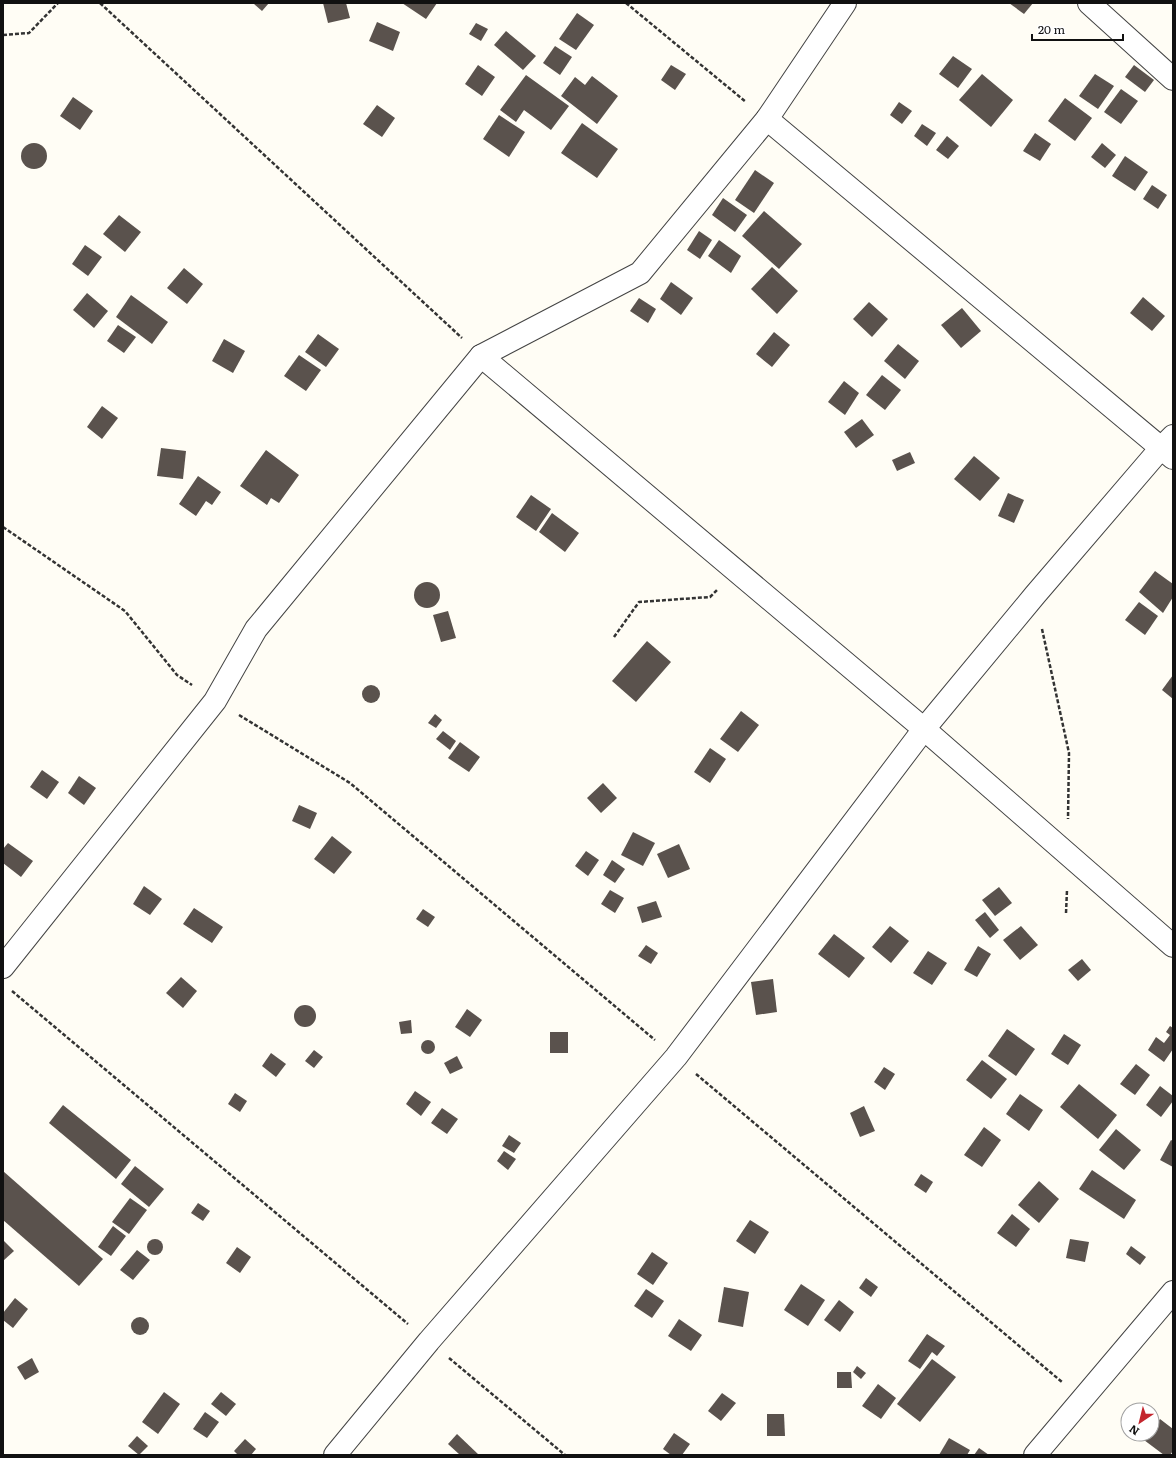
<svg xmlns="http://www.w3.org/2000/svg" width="1176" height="1458" viewBox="0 0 1176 1458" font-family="Literata,serif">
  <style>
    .building { fill: #5a524d }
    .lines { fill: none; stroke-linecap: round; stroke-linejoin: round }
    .street-casing { stroke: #444; stroke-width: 24 }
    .path { stroke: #333; stroke-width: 2.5; stroke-dasharray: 4 2; stroke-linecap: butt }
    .street { stroke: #fff; stroke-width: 22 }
  </style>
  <rect width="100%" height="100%" fill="#fffdf5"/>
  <g class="building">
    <path d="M253 3H269L262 11Z"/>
    <path d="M323 3H346L350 18 328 23Z"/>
    <path d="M402 3H437L426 19Z"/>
    <path d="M1009 3H1033L1024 14Z"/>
    <path d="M577 13 594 25 576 50 559 39Z"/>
    <path d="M377 22 400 32 393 51 369 41Z"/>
    <path d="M476 23 488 29 481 41 469 34Z"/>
    <path d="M506 31 536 56 523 70 494 45Z"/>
    <path d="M555 46 572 57 560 75 543 63Z"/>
    <path d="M953 56 972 69 958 88 939 74Z"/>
    <path d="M478 65 495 77 482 96 465 84Z"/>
    <path d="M671 65 686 74 675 90 661 80Z"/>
    <path d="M1134 65 1154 80 1145 92 1125 77Z"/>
    <path d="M982 74 1013 100 991 127 959 100Z"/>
    <path d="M1095 74 1114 86 1098 109 1079 96Z"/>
    <path d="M526 75 569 106 551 130 524 110 516 122 500 110Z"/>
    <path d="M592 76 618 96 597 124 561 96 575 77 585 85Z"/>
    <path d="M1121 89 1138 101 1121 124 1104 112Z"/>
    <path d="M73 97 93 111 80 130 60 116Z"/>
    <path d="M1065 98 1092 118 1075 141 1048 121Z"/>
    <path d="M899 102 912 111 902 124 890 115Z"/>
    <path d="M377 105 395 118 382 137 363 124Z"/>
    <path d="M499 115 525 132 509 157 483 139Z"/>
    <path d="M582 123 618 149 597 178 561 153Z"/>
    <path d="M922 124 936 133 927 146 914 136Z"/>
    <path d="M1035 133 1051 144 1040 161 1023 151Z"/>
    <path d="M947 136 959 146 948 159 936 150Z"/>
    <circle cx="34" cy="156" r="13"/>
    <path d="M1102 143 1116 155 1105 168 1091 157Z"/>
    <path d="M1125 156 1148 172 1135 191 1112 176Z"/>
    <path d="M755 170 774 183 754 213 735 200Z"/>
    <path d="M1152 185 1167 195 1158 209 1143 199Z"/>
    <path d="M723 198 747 215 735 232 712 215Z"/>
    <path d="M764 211 802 244 779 269 742 236Z"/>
    <path d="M119 215 141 232 125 252 103 234Z"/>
    <path d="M699 231 712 240 700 259 687 250Z"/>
    <path d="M719 240 741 256 731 273 708 256Z"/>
    <path d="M85 245 102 257 88 276 72 264Z"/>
    <path d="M772 267 798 291 777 314 751 289Z"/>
    <path d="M184 268 203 284 187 304 167 288Z"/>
    <path d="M671 282 693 298 681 315 660 299Z"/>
    <path d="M87 293 108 311 94 328 73 310Z"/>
    <path d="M131 295 168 322 152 344 116 317Z"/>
    <path d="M1143 297 1165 316 1152 331 1130 313Z"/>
    <path d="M639 298 656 309 648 323 630 311Z"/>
    <path d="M869 302 888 319 872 337 853 319Z"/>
    <path d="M962 308 981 331 961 348 941 325Z"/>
    <path d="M118 325 136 337 124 353 107 341Z"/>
    <path d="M774 332 790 345 772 367 756 354Z"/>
    <path d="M318 334 339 349 326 367 305 352Z"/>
    <path d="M224 339 245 351 233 373 212 361Z"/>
    <path d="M898 344 919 361 905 379 884 361Z"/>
    <path d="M299 355 321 370 306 391 284 376Z"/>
    <path d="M882 375 901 390 885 410 866 395Z"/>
    <path d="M844 381 859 393 845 415 828 402Z"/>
    <path d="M102 406 118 418 102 439 87 427Z"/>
    <path d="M862 419 874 435 856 448 844 432Z"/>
    <path d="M161 448 186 451 183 479 157 476Z"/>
    <path d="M266 450 299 475 279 503 271 498 267 505 240 486Z"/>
    <path d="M910 452 915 463 897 471 892 460Z"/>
    <path d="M974 456 1000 478 980 501 954 479Z"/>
    <path d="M198 476 221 492 212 505 206 501 196 516 179 504Z"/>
    <path d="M1008 493 1024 500 1014 523 998 516Z"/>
    <path d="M531 495 551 509 536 531 516 517Z"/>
    <path d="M552 513 579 533 565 552 539 532Z"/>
    <path d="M1155 571 1173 584V597L1163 613 1139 592Z"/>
    <circle cx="427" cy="595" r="13"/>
    <path d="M1139 602 1158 616 1145 635 1125 620Z"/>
    <path d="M448 611 456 638 441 642 433 615Z"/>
    <path d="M647 641 671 662 636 702 612 681Z"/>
    <path d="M1173 675V699L1162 690Z"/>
    <circle cx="371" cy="694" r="9"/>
    <path d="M741 711 759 725 738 752 720 739Z"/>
    <path d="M435 714 442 720 436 728 428 723Z"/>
    <path d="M443 731 456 741 450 750 436 739Z"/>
    <path d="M460 742 480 757 469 772 448 758Z"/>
    <path d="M710 748 726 759 710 783 694 772Z"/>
    <path d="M42 770 59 782 47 799 30 787Z"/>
    <path d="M79 776 96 788 84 805 68 793Z"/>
    <path d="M603 783 617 798 601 813 587 798Z"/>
    <path d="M299 805 317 813 310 829 292 821Z"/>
    <path d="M633 832 655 843 643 866 621 855Z"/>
    <path d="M332 836 352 852 334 874 314 859Z"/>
    <path d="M8 843 33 861 21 877 3 863V849Z"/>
    <path d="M679 844 690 869 668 878 657 854Z"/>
    <path d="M586 851 599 860 588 876 575 866Z"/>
    <path d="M612 860 625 869 615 883 603 875Z"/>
    <path d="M144 886 162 899 150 915 133 904Z"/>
    <path d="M999 887 1012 903 995 916 982 900Z"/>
    <path d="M610 890 624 898 615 913 601 904Z"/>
    <path d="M656 901 662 917 642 923 637 907Z"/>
    <path d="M194 908 223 927 212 943 183 924Z"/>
    <path d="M423 909 435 917 428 927 416 919Z"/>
    <path d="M985 912 999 930 990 938 975 920Z"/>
    <path d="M890 926 909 941 891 963 872 947Z"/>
    <path d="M1021 926 1038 945 1020 960 1003 940Z"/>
    <path d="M834 934 865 958 849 978 818 954Z"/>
    <path d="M646 945 658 953 651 964 638 956Z"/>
    <path d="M978 946 991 954 977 977 964 970Z"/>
    <path d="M928 951 947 963 932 985 913 973Z"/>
    <path d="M1082 959 1091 970 1078 981 1068 970Z"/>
    <path d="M181 977 197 991 183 1008 166 993Z"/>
    <path d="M773 979 777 1012 756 1015 751 982Z"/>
    <circle cx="305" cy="1016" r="11"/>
    <path d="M467 1009 482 1020 470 1037 455 1027Z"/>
    <path d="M411 1020 412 1033 401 1034 399 1022Z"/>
    <path d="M1170 1026 1173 1028V1049L1164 1062 1148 1050 1156 1037 1164 1043 1170 1035 1166 1032Z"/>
    <path d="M1007 1029 1035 1049 1016 1076 988 1056Z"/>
    <rect x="550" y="1032" width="18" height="21"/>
    <path d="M1064 1034 1081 1045 1068 1065 1051 1054Z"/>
    <circle cx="428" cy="1047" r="7"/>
    <path d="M314 1050 323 1057 314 1068 305 1061Z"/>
    <path d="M271 1053 286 1064 276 1077 262 1066Z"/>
    <path d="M457 1056 463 1068 450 1074 444 1063Z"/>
    <path d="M982 1060 1007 1079 991 1099 966 1080Z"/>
    <path d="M1136 1064 1150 1075 1135 1095 1120 1084Z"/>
    <path d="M884 1067 895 1074 885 1090 874 1082Z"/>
    <path d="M1079 1084 1117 1115 1098 1139 1060 1107Z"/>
    <path d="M1160 1086 1173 1096V1101L1161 1117 1146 1105Z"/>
    <path d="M415 1091 431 1102 421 1116 406 1104Z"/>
    <path d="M235 1093 247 1101 240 1112 228 1104Z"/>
    <path d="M1020 1094 1043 1110 1029 1131 1006 1114Z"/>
    <path d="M63 1105 131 1160 116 1179 49 1123Z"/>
    <path d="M864 1106 875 1131 860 1137 850 1113Z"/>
    <path d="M442 1108 458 1119 447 1134 431 1123Z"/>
    <path d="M984 1127 1001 1140 982 1167 964 1155Z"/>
    <path d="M1116 1129 1141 1150 1124 1170 1099 1150Z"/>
    <path d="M509 1135 521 1143 514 1153 502 1146Z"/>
    <path d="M1171 1140 1173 1141V1167L1160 1160Z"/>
    <path d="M504 1151 516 1159 508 1170 497 1161Z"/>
    <path d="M135 1166 164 1189 149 1207 121 1184Z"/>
    <path d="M1092 1170 1136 1200 1124 1219 1079 1189Z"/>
    <path d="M3 1171 103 1259 79 1286 3 1220Z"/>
    <path d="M921 1174 933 1182 926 1193 914 1185Z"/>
    <path d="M1039 1181 1059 1199 1039 1223 1018 1205Z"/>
    <path d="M130 1198 147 1210 129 1234 112 1222Z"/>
    <path d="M198 1203 210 1211 203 1221 191 1213Z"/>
    <path d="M1012 1214 1030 1229 1016 1247 997 1233Z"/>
    <path d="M750 1220 769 1232 755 1254 736 1241Z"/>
    <path d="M113 1226 126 1236 111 1256 98 1247Z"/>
    <circle cx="155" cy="1247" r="8"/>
    <path d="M1070 1239 1089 1242 1085 1262 1066 1258Z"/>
    <path d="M3 1240 14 1251 3 1261Z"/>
    <path d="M1131 1246 1146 1257 1140 1265 1126 1254Z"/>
    <path d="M237 1247 251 1257 240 1273 226 1263Z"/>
    <path d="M137 1250 150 1260 133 1280 120 1270Z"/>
    <path d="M652 1252 668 1263 653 1285 637 1274Z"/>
    <path d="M866 1278 878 1287 871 1297 859 1288Z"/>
    <path d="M801 1284 825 1300 808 1326 784 1310Z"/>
    <path d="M724 1287 749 1292 743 1327 718 1322Z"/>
    <path d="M646 1289 664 1301 652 1318 634 1306Z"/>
    <path d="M15 1298 28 1309 13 1328 3 1320V1313Z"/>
    <path d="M839 1300 854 1312 840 1332 824 1320Z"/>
    <circle cx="140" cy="1326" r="9"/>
    <path d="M679 1319 702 1335 691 1351 668 1336Z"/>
    <path d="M927 1334 945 1346 937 1356 932 1352 920 1369 908 1361Z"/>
    <path d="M32 1358 39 1372 25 1380 17 1367Z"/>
    <path d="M932 1359 956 1377 920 1422 897 1404Z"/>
    <path d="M857 1366 866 1373 861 1379 853 1372Z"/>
    <path d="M837 1372H851L852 1388H837Z"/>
    <path d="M878 1384 896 1398 881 1419 862 1406Z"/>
    <path d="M164 1392 180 1404 158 1434 142 1422Z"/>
    <path d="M221 1392 236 1404 226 1416 211 1404Z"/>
    <path d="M722 1393 736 1403 721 1421 708 1411Z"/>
    <path d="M205 1412 219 1422 207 1438 193 1429Z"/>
    <path d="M767 1414H784L785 1436H767Z"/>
    <path d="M1160 1419 1173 1429V1451L1170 1455H1164L1144 1440 1149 1434H1152V1430Z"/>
    <path d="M674 1433 690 1444 682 1455H671L663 1449Z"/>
    <path d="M457 1434 479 1455H460L448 1444Z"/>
    <path d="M137 1436 148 1446 139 1455 128 1446Z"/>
    <path d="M949 1438 970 1450 967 1455H939Z"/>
    <path d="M245 1439 256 1449 251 1455H238L234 1451Z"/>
    <path d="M979 1448 989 1455H974Z"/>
  </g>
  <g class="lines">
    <g class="street-casing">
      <g id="street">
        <path d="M1089 3 1173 79"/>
        <path d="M767 119 1173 458"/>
        <path d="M481 356 924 729 1173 946"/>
        <path d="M3 967 215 701 256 629 481 356 640 273 767 119 845 3"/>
        <path d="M335 1455 429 1341 676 1057 924 729 1035 595 1161 448 1173 436"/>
        <path d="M1035 1455 1173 1292"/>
      </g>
    </g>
    <g class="path">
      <path d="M100 3 462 338"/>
      <path d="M626 3 746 102"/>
      <path d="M3 35 29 33 58 3"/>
      <path d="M3 527 125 611 177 675 192 685"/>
      <path d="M1042 629 1069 753 1068 819"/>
      <path d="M614 637 639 602 710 597 717 590"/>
      <path d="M239 715 350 783 655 1040"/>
      <path d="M1066 913 1067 890"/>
      <path d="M12 991 408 1324"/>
      <path d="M696 1074 1062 1382"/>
      <path d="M449 1358 565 1455"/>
    </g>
    <use href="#street" class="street"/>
  </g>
  <rect width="1176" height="1458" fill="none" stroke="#111111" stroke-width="8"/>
  <g transform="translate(1140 1422) rotate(215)"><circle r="19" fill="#ffffff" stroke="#a0a0a0"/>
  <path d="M0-3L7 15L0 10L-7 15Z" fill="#c4262e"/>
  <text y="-6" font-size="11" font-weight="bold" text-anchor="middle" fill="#111111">N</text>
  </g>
  <path d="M1032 34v6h91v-6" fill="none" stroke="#111111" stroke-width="2"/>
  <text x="1038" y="34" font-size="12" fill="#111111" stroke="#ffffff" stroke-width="3" paint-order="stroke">20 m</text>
</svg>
